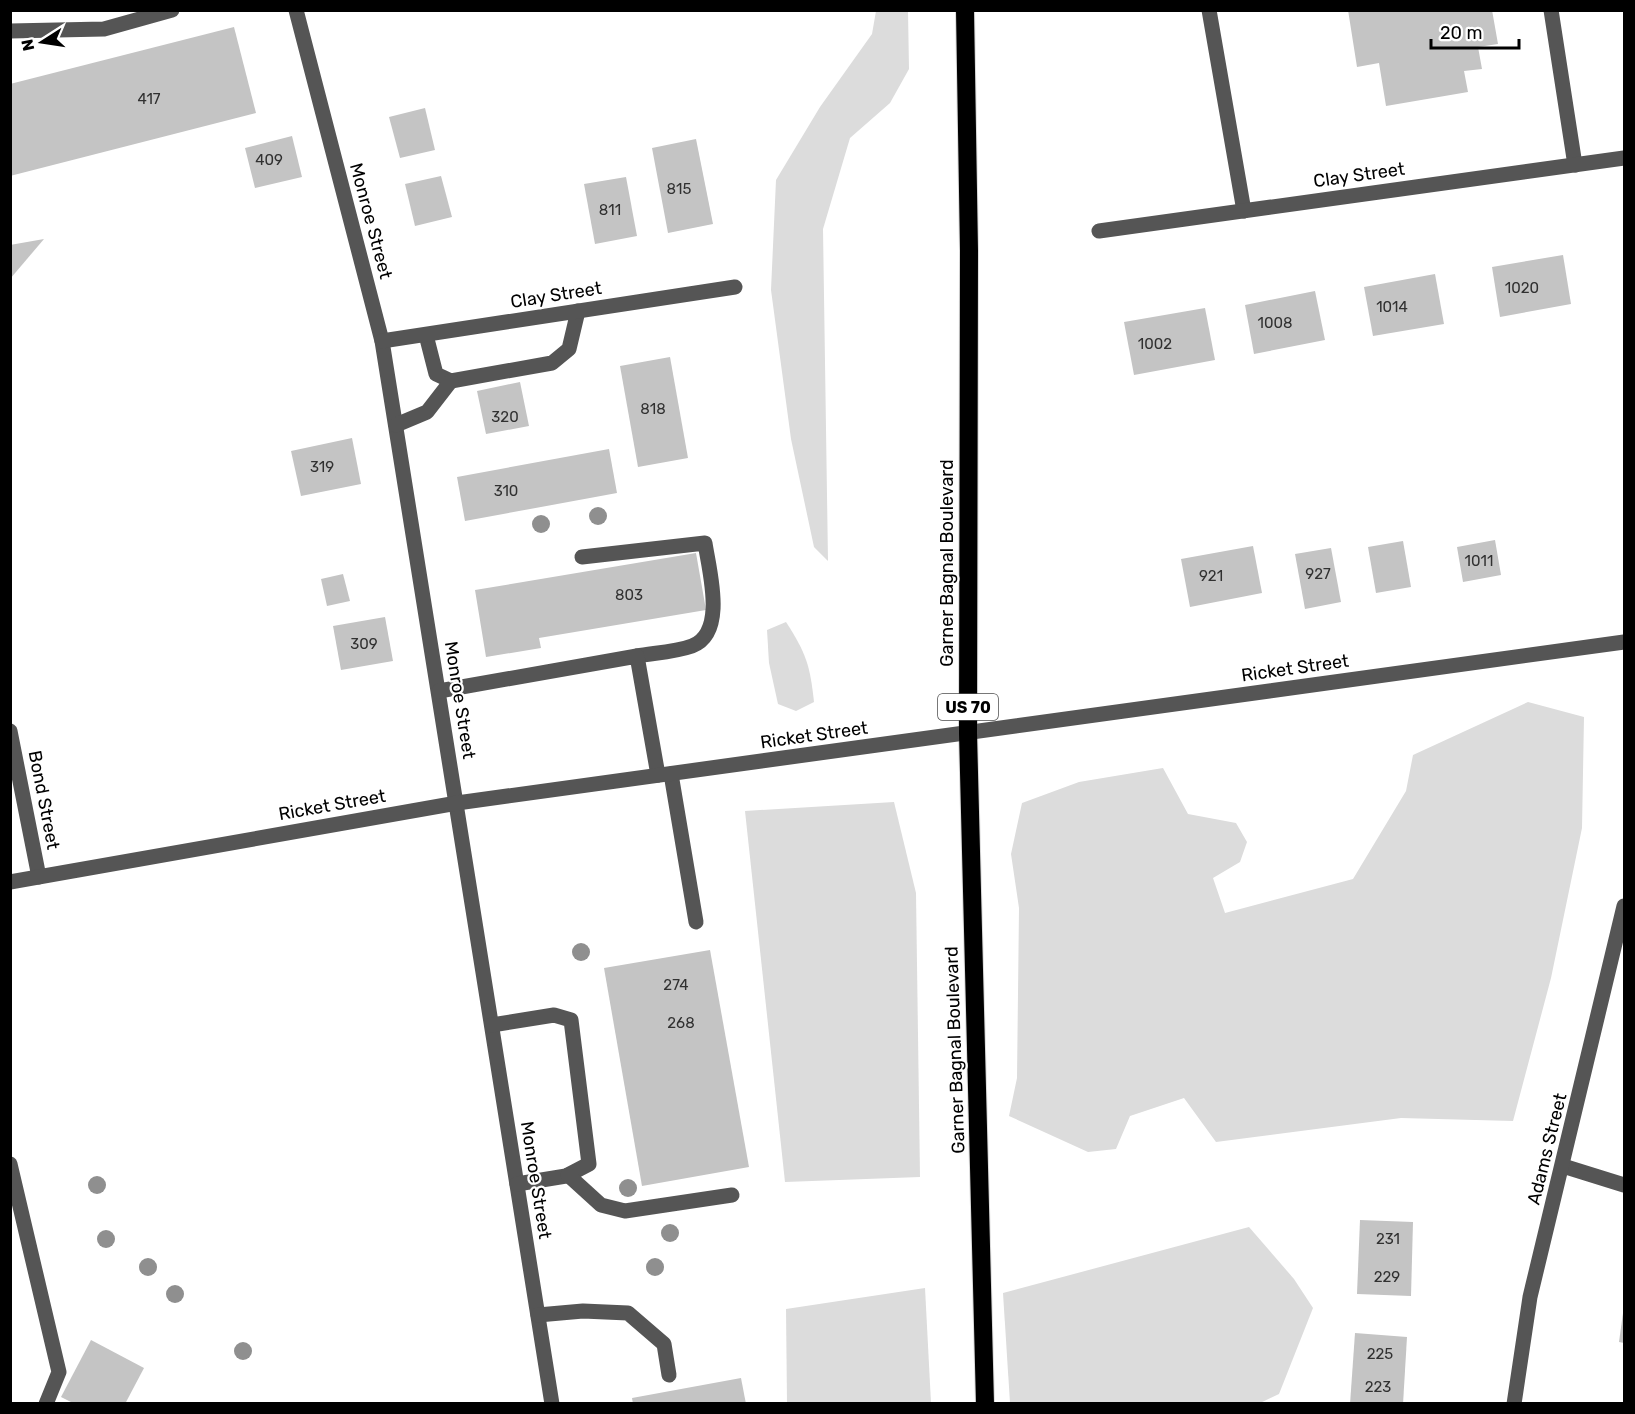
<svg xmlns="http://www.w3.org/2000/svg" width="1635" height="1414" viewBox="0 0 1635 1414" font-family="Rubik,sans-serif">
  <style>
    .green { fill: #dcdcdc }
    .building { fill: #c4c4c4 }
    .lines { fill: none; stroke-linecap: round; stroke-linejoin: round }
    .highway-casing { stroke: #dbdbdb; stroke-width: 20 }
    .minor { stroke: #555; stroke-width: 15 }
    .highway { stroke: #000; stroke-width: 18 }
    .tree { fill: #8f8f8f }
    .labels { text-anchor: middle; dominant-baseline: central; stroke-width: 4.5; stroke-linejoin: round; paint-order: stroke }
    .number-label { font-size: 15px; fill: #313131 }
    .shield { fill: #fff; stroke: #4c4c4c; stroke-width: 1.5 }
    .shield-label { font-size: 16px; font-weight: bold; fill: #000 }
    .street-label { font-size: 18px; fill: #000; stroke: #fff }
  </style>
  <rect width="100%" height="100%" fill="#fff"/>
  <g class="green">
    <path d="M876 11H908L909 69 890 103 850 138 823 229 828 561 814 547 791 439 771 290 776 180 820 107 872 34Z"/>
    <path d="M786 622C806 653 810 665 814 702L796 711 778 704 769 663 767 630Z"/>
    <path d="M1528 702 1584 717 1582 828 1551 978 1513 1121 1401 1118 1216 1142 1184 1098 1130 1116 1116 1149 1088 1152 1009 1116 1017 1078 1019 908 1011 854 1022 803 1079 782 1163 768 1188 814 1236 823 1247 842 1240 862 1213 878 1225 913 1353 879 1406 791 1413 755Z"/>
    <path d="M894 802 916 893 920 1177 785 1182 745 811Z"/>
    <path d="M1249 1227 1294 1279 1313 1308 1279 1394 1258 1404 1010 1403 1003 1293Z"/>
    <path d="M925 1288 931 1403H787L786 1309Z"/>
  </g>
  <g class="building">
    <path d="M1348 10H1492L1498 44 1478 47 1482 69 1464 71 1468 92 1386 106 1379 63 1357 67Z"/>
    <path d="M234 27 256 113 10 176V84Z"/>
    <path d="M425 108 435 150 400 158 389 117Z"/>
    <path d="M292 136 302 177 255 188 245 148Z"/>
    <path d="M696 139 713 224 668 233 652 148Z"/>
    <path d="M441 176 452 217 415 226 405 184Z"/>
    <path d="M626 177 637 236 595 244 584 184Z"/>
    <path d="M44 239 10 279V245Z"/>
    <path d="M1563 255 1571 304 1500 317 1492 267Z"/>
    <path d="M1435 274 1444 324 1373 336 1364 287Z"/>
    <path d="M1315 291 1325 340 1254 354 1245 305Z"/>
    <path d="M1205 308 1215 360 1134 375 1124 322Z"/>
    <path d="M670 357 688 458 638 467 620 366Z"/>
    <path d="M520 382 529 426 486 434 477 391Z"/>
    <path d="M352 438 361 484 301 496 291 451Z"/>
    <path d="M609 449 617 493 465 521 457 477Z"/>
    <path d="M1495 540 1501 575 1463 582 1457 547Z"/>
    <path d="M1403 541 1411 587 1376 593 1368 547Z"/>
    <path d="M1253 546 1262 593 1190 607 1181 559Z"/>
    <path d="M1331 548 1341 602 1305 609 1295 554Z"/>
    <path d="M696 553 706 610 539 638 541 648 486 657 475 590Z"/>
    <path d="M343 574 350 601 327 606 321 579Z"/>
    <path d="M385 617 393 661 341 670 333 626Z"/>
    <path d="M710 950 749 1167 642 1186 604 968Z"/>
    <path d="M1360 1220 1413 1222 1411 1296 1357 1294Z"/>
    <path d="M1623 1313H1624V1343L1619 1342Z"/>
    <path d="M1355 1333 1407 1337 1403 1404H1350Z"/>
    <path d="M91 1340 144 1368 125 1404H75L61 1397Z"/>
    <path d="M741 1378 746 1404H633L632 1398Z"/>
  </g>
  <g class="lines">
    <g class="highway-casing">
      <path id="highway" d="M965 10 969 251 968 733 985 1404"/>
    </g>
    <g class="minor">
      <path d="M296 10 382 341 552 1404"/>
      <path d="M1209 10 1244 211"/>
      <path d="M1551 10 1575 165"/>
      <path d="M10 31 104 29 172 10"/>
      <path d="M1099 231 1624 158"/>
      <path d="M426 335 436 374 451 381 552 363 569 349 578 311"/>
      <path d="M382 341 735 287"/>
      <path d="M396 425 427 412 451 381"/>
      <path d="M582 557 705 543C709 570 727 633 692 646 675 652 654 653 637 656"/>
      <path d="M439 691 637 656 658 775"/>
      <path d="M10 731 39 877"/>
      <path d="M671 774 696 922"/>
      <path d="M10 882 457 803 1624 642"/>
      <path d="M492 1025 554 1015 571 1020 589 1164 566 1176 517 1184"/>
      <path d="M10 1164 59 1372 46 1404"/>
      <path d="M1563 1166 1624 1185"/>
      <path d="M568 1175 601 1205 625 1211 732 1195"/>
      <path d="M538 1315 583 1311 628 1313 664 1344 669 1375"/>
      <path d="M1514 1404 1530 1297 1624 906"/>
    </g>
    <use href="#highway" class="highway"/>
  </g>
  <g class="tree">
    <circle cx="598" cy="516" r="9"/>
    <circle cx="541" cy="524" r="9"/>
    <circle cx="581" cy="952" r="9"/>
    <circle cx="97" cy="1185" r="9"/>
    <circle cx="628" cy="1188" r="9"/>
    <circle cx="670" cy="1233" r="9"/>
    <circle cx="106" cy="1239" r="9"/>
    <circle cx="148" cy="1267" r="9"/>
    <circle cx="655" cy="1267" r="9"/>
    <circle cx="175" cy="1294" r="9"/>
    <circle cx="243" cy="1351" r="9"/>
  </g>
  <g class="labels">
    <g class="number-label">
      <text x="149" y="99">417</text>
      <text x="269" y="160">409</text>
      <text x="679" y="189">815</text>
      <text x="610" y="210">811</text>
      <text x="1522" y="288">1020</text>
      <text x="1392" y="307">1014</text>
      <text x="1275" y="323">1008</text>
      <text x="1155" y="344">1002</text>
      <text x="653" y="409">818</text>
      <text x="505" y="417">320</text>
      <text x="322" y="467">319</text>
      <text x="506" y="491">310</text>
      <text x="1479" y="561">1011</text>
      <text x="1318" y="574">927</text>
      <text x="1211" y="576">921</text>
      <text x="629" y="595">803</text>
      <text x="364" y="644">309</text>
      <text x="676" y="985">274</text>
      <text x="681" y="1023">268</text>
      <text x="1388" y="1239">231</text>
      <text x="1387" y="1277">229</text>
      <text x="1380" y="1354">225</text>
      <text x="1378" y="1387">223</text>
    </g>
    <rect class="shield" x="938" y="694" width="60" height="26" rx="4.5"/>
    <g class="shield-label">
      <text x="968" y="707">US 70</text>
    </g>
    <g class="street-label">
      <text transform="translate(1359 175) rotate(-8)">Clay Street</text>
      <text transform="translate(371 221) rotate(75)">Monroe Street</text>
      <text transform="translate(556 295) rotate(-9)">Clay Street</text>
      <text transform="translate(947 563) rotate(-90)">Garner Bagnal Boulevard</text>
      <text transform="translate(1295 668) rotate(-8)">Ricket Street</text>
      <text transform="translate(460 700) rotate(81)">Monroe Street</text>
      <text transform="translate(814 735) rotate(-8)">Ricket Street</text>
      <text transform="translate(44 800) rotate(79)">Bond Street</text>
      <text transform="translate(332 805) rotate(-10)">Ricket Street</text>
      <text transform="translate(955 1050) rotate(-92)">Garner Bagnal Boulevard</text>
      <text transform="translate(1547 1149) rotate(-76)">Adams Street</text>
      <text transform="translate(536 1180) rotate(81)">Monroe Street</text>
    </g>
  </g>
  <rect width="1635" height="1414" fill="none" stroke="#000000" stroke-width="24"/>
  <g transform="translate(42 42) rotate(258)" stroke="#ffffff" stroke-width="4.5" paint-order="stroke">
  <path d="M0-4.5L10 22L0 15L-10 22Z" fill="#000000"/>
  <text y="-9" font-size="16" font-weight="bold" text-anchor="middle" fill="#000000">N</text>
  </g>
  <path d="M1431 39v9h88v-9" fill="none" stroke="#000000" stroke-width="3"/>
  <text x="1440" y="39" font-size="18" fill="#000000" stroke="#ffffff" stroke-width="4.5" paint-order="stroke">20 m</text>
</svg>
